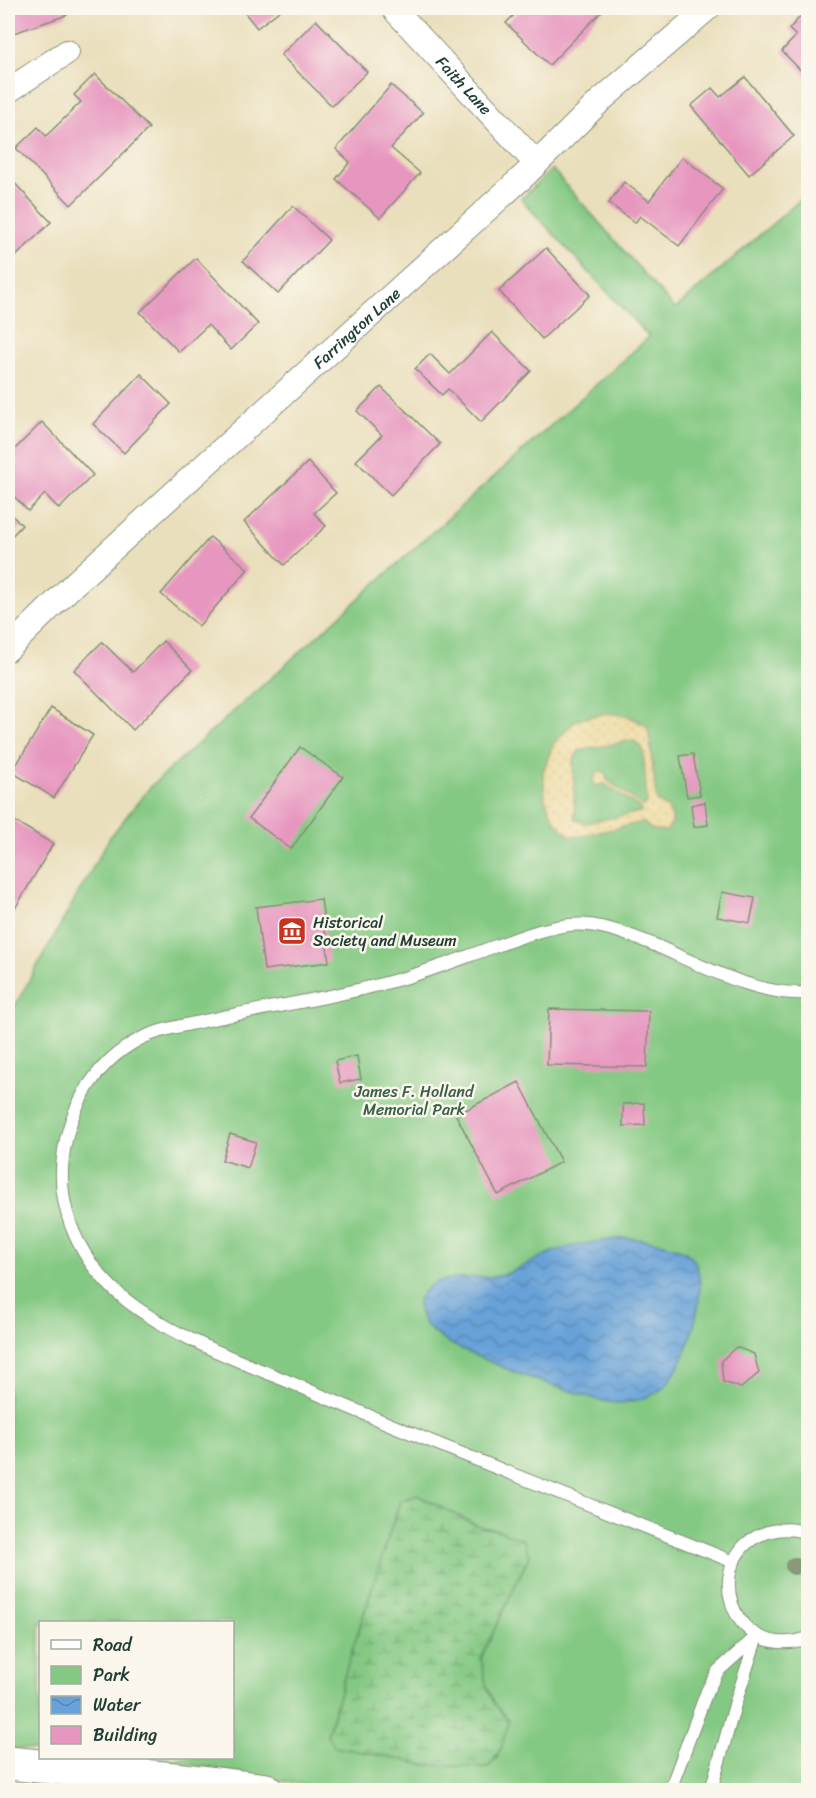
<svg xmlns="http://www.w3.org/2000/svg" width="816" height="1798" viewBox="0 0 816 1798" font-family="Sriracha,sans-serif">
  <style>
    .green { fill: #84c983; stroke: #52835c; stroke-width: 1.5; fill-rule: evenodd }
    .wetland { fill: url(#wetland-marsh); stroke: #52835c; stroke-width: 1.5 }
    .sand { fill: url(#sand-dots); stroke: #868c69; stroke-width: 1.5; fill-rule: evenodd }
    .water { fill: url(#water-waves); stroke: #447086; stroke-width: 1.5 }
    .building { fill: #e797bf }
    .lines { fill: none; stroke-linecap: round; stroke-linejoin: round }
    .lane-casing { stroke: #848e78; stroke-width: 14 }
    .street-casing { stroke: #848e78; stroke-width: 26 }
    .secondary-casing { stroke: #848e78; stroke-width: 35 }
    .lane { stroke: #fff; stroke-width: 12 }
    .street { stroke: #fff; stroke-width: 24 }
    .secondary { stroke: #fff; stroke-width: 33 }
    .tree { fill: #88997c }
    .labels { text-anchor: middle; dominant-baseline: central; stroke-width: 5; stroke-linejoin: round; paint-order: stroke }
    .street-label { font-size: 16px; fill: #1f3d34; stroke: #fbf7ec }
    .poi-label { font-size: 16px; fill: #1f3d34; stroke: #fbf7ec; text-anchor: start }
    .park-label { font-size: 16px; fill: #386048; stroke: #fbf7ec }
  </style>
  <defs>
    <pattern id="wetland-marsh" width="20" height="14" patternUnits="userSpaceOnUse" patternTransform="scale(1.5)"><rect width="20" height="14" fill="#84c983"/><path d="M1 5h8M5 5V1M11 12h8M15 12V8" fill="none" stroke="#6ba46c"/></pattern>
    <pattern id="sand-dots" width="8" height="8" patternUnits="userSpaceOnUse" patternTransform="scale(1.5)"><rect width="8" height="8" fill="#eeda9e"/><path d="M2 2h.1M6 6h.1" fill="none" stroke="#ccbc89" stroke-width="1.8" stroke-linecap="round"/></pattern>
    <pattern id="water-waves" width="16" height="10" patternUnits="userSpaceOnUse" patternTransform="scale(1.5)"><rect width="16" height="10" fill="#68a2d8"/><path d="M0 5q4-4 8 0t8 0" fill="none" stroke="#5585b0"/></pattern>
  </defs>
  <rect width="100%" height="100%" fill="#fbf7ec"/>
  <filter id="ink" filterUnits="userSpaceOnUse"><feTurbulence type="fractalNoise" baseFrequency=".0167" numOctaves="2"/><feDisplacementMap in="SourceGraphic" scale="12" xChannelSelector="R" yChannelSelector="G"/><feConvolveMatrix kernelMatrix="1 2 1 2 8 2 1 2 1" color-interpolation-filters="sRGB"/></filter>
  <filter id="wash" filterUnits="userSpaceOnUse"><feTurbulence type="fractalNoise" baseFrequency=".008" numOctaves="4" result="noise"/><feDisplacementMap in="SourceGraphic" scale="24" xChannelSelector="R" yChannelSelector="G"/><feGaussianBlur stdDeviation="1.35" result="paint"/><feColorMatrix in="noise" values="0 0 0 0 0 0 0 0 0 0 0 0 0 0 0 0 0 1.4 0 .05"/><feComposite in="paint" operator="in"/></filter>
  <g filter="url(#wash)">
    <rect width="100%" height="100%" fill="#eadfbc"/>
    <path class="green" d="M552 169 675 309 808 193V1790H332L199 1766 110 1758H232V1622H40V1751L8 1748V1018L110 837 151 786 649 337 521 199ZM417 1495 480 1527 498 1530 529 1556 481 1658 486 1684 494 1703 508 1720 497 1758 488 1767 424 1765 327 1735 348 1664 400 1501Z"/>
    <path class="wetland" d="M417 1495 480 1527 498 1530 523 1539 529 1556 481 1658 486 1684 494 1703 508 1720C506 1739 501 1753 488 1767L424 1765 395 1758 335 1747 327 1736 348 1664 400 1501Z"/>
    <path class="sand" d="M607 713 628 716 648 726 657 802C668 806 673 812 672 824L666 831C655 832 650 830 643 822L582 836H569L555 821 545 800 543 772 553 744 576 720ZM633 740 643 749 647 804 643 806 607 780 605 772 599 771 595 775 593 781 596 786 605 784 641 809V812L585 823 575 819 573 761 579 751Z"/>
    <path class="water" d="M625 1238C643 1239 682 1244 693 1259 712 1286 687 1361 668 1383 655 1397 636 1402 618 1403 602 1403 589 1396 574 1392 546 1384 520 1375 493 1363 473 1355 435 1340 424 1322 419 1315 419 1308 418 1300 436 1266 476 1284 506 1274 522 1268 537 1258 553 1252 576 1244 600 1241 625 1238Z"/>
    <g id="blocks">
      <g class="building">
        <path d="M8 8H64L67 15 8 35Z"/>
        <path d="M241 8H283L257 28Z"/>
        <path d="M521 8H605L549 65 506 23Z"/>
        <path d="M808 8V78L782 51 796 36 789 29Z"/>
        <path d="M316 20 367 72 332 106 281 55Z"/>
        <path d="M95 74 149 128 71 205 16 148 38 127 46 136 81 102 74 95Z"/>
        <path d="M745 77 794 136 749 175 691 106 712 88 720 97Z"/>
        <path d="M391 85 423 113 391 148 420 173 380 218 336 179 350 162 336 149Z"/>
        <path d="M682 157 723 189 679 246 640 216 635 223 609 203 624 182 649 201Z"/>
        <path d="M8 176 51 222 8 264Z"/>
        <path d="M293 206 329 240 278 294 243 261Z"/>
        <path d="M546 248 590 295 542 339 499 291Z"/>
        <path d="M196 258 258 324 231 350 208 325 179 352 140 312Z"/>
        <path d="M492 332 531 371 481 422 448 389 442 395 415 369 430 354 450 374Z"/>
        <path d="M141 374 171 404 124 453 93 424Z"/>
        <path d="M381 387 440 444 391 495 356 461 382 435 357 411Z"/>
        <path d="M42 422 93 475 59 509 45 494 28 511 8 490V456Z"/>
        <path d="M308 462 336 493 314 513 326 526 284 565 244 522Z"/>
        <path d="M8 512 22 525 8 540Z"/>
        <path d="M210 537 248 569 199 626 161 594Z"/>
        <path d="M163 641 192 670 133 730 74 670 102 642 133 672Z"/>
        <path d="M51 708 93 735 54 798 12 772Z"/>
        <path d="M300 747 343 777 291 849 249 818Z"/>
        <path d="M693 754 700 795 687 797 680 756Z"/>
        <path d="M705 802 708 825 694 827 691 805Z"/>
        <path d="M8 817 53 844 16 907 8 902Z"/>
        <path d="M722 892 755 898 750 923 717 917Z"/>
        <path d="M321 899 329 962 264 970 256 907Z"/>
        <path d="M549 1009 649 1011 647 1067 547 1065Z"/>
        <path d="M357 1056 361 1079 340 1083 335 1061Z"/>
        <path d="M519 1082 561 1162 498 1195 456 1115Z"/>
        <path d="M644 1103 645 1125 623 1126V1104Z"/>
        <path d="M230 1134 256 1142 248 1168 222 1160Z"/>
        <path d="M736 1347 754 1354 759 1373 741 1388 723 1382 721 1361Z"/>
      </g>
    </g>
  </g>
  <g filter="url(#ink)">
    <use href="#blocks" fill-opacity="0" stroke="#848e78" stroke-width="1.5"/>
    <g class="lines">
      <g class="lane-casing">
        <g id="lane">
          <path d="M808 1534C795 1528 782 1528 768 1532 699 1553 727 1665 808 1638"/>
          <path d="M734 1562C591 1505 447 1450 306 1389 250 1365 174 1338 126 1300 86 1268 60 1221 62 1169 65 1116 91 1064 140 1039 162 1028 189 1025 213 1019 273 1006 334 998 393 981 428 972 462 958 496 946 520 937 544 928 569 925 597 922 624 933 650 943 697 963 757 997 808 993"/>
          <path d="M670 1790 707 1691 718 1671 757 1636"/>
          <path d="M711 1790 736 1701 757 1636"/>
        </g>
      </g>
      <g class="street-casing">
        <g id="street">
          <path id="s1" d="M393 8 536 163"/>
          <path d="M8 91 67 52"/>
          <path id="s2" d="M8 649 75 583 527 173 600 101 708 8"/>
        </g>
      </g>
      <g class="secondary-casing">
        <path id="secondary" d="M8 1763 174 1779 266 1790"/>
      </g>
      <use href="#lane" class="lane"/>
      <use href="#street" class="street"/>
      <use href="#secondary" class="secondary"/>
    </g>
    <circle class="tree" cx="794" cy="1566" r="9"/>
  </g>
  <defs>
    <g id="museum-square" transform="scale(1.5)"><rect x="-9" y="-9" width="18" height="18" rx="4" fill="#c8321e" stroke="#fbf7ec"/><path d="M0-6L6-3V-2H-6V-3ZM-5-1h2V3h-2ZM-1-1h2V3h-2ZM3-1h2V3H3ZM-6 4H6V6H-6Z" fill="#fff"/></g>
  </defs>
  <g fill-rule="evenodd">
    <use href="#museum-square" x="292" y="931"/>
  </g>
  <g class="labels">
    <g class="street-label">
      <text stroke="none"><textPath href="#s1" startOffset="105">Faith Lane</textPath></text>
      <text stroke="none"><textPath href="#s2" startOffset="474">Farrington Lane</textPath></text>
    </g>
    <g class="poi-label">
      <text x="313" y="922">Historical<tspan x="313" dy="18">Society and Museum</tspan></text>
    </g>
    <g class="park-label">
      <text x="414" y="1091">James F. Holland<tspan x="414" dy="18">Memorial Park</tspan></text>
    </g>
  </g>
  <rect width="816" height="1798" fill="none" stroke="#fbf7ec" stroke-width="30"/>
  <rect x="39" y="1621" width="195" height="138" fill="#fbf7ec" stroke="#a3ada2" stroke-width="1.5"/>
  <rect x="51" y="1640" width="30" height="9" fill="#ffffff" stroke="#a3ada2" stroke-width="1.5"/>
  <text x="93" y="1651" font-size="18" fill="#1f3d34">Road</text>
  <rect x="51" y="1666" width="30" height="18" fill="#84c983" stroke="#a3ada2" stroke-width="1.5"/>
  <text x="93" y="1681" font-size="18" fill="#1f3d34">Park</text>
  <rect x="51" y="1696" width="30" height="18" fill="url(#water-waves)" stroke="#a3ada2" stroke-width="1.5"/>
  <text x="93" y="1711" font-size="18" fill="#1f3d34">Water</text>
  <rect x="51" y="1726" width="30" height="18" fill="#e797bf" stroke="#a3ada2" stroke-width="1.5"/>
  <text x="93" y="1741" font-size="18" fill="#1f3d34">Building</text>
</svg>
